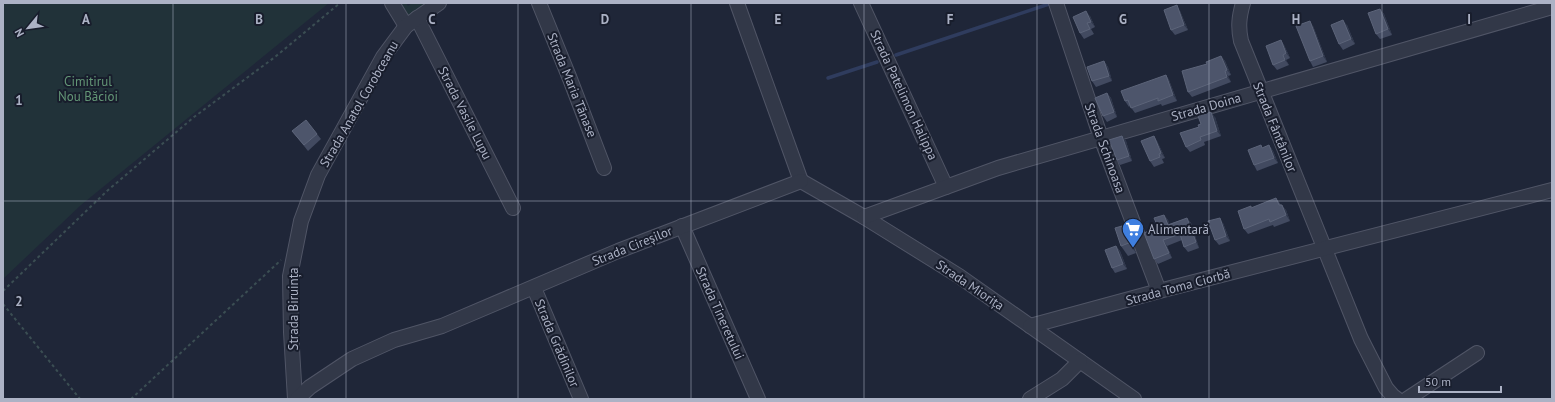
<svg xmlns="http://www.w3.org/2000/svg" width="1555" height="402" viewBox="0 0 1555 402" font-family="'PT Sans',sans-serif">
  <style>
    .green { fill: #213239 }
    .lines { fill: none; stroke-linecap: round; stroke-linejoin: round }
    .stream { stroke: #2f3c5e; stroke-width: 3.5 }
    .minor-casing { stroke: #505566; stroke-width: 16 }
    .path { stroke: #3b4e53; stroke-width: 2; stroke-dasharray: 3 3; stroke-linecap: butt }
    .minor { stroke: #323848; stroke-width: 14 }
    .wall { fill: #424a60 }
    .shaded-wall { fill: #2f374b }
    .building { fill: #4d556b; stroke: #5c6479 }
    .grid { fill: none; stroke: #acb2c5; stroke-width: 1; stroke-opacity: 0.55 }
    .labels { text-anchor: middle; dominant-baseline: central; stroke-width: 4; stroke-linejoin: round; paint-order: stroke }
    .park-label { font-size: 13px; fill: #639676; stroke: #181d2c }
    .street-label { font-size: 13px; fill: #acb2c5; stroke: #181d2c }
    .poi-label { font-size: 13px; fill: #acb2c5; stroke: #181d2c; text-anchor: start }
    .grid-label { font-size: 13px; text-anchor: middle; font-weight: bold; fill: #acb2c5; stroke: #181d2c; stroke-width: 4; stroke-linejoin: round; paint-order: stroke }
  </style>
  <rect width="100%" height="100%" fill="#1f2638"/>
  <g class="green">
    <path d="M3 3H329L81 205 3 279Z"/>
    <path d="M397 3H406L408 6 412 3H432L407 19Z"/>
  </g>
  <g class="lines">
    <g class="stream">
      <path d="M896 55 1049 4"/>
      <path d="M828 78 877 62"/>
    </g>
    <g class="minor-casing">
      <g id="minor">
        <path d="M392 3 406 26"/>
        <path d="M539 3 570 79 604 168"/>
        <path d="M737 3 801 181"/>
        <path d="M861 3 946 187"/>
        <path d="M1056 3 1101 138 1159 291"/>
        <path d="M1243 3C1239 17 1238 27 1241 41L1361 339 1386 388 1393 396 1397 399"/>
        <path d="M417 18 513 208"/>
        <path d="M801 181 864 217 959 276 1134 399"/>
        <path d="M864 217 998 168 1552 7"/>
        <path d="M682 226 758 399"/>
        <path d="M534 288 581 399"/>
        <path d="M1030 326 1159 291 1552 190"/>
        <path d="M295 399 291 332 290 276 301 221 318 175 383 57 406 26 439 3"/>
        <path d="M297 399 310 387 352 359 394 340 442 326 618 251 801 181"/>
        <path d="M1030 399 1062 379 1080 361"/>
        <path d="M1407 399 1477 353"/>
      </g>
    </g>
    <g class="path">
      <path d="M3 291 107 191 194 117 275 57 340 3"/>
      <path d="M3 304 80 399"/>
      <path d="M131 399 281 260"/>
    </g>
    <use href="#minor" class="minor"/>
  </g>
  <g class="wall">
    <path d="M1380 9 1384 14 1392 35 1380 39 1376 34Z"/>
    <path d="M1180 11 1188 30 1175 35 1171 30Z"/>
    <path d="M1090 16 1095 27 1091 29 1094 34 1084 39 1080 33Z"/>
    <path d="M1347 25 1355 44 1343 50 1339 44Z"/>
    <path d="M1313 26 1327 62 1313 67 1310 61Z"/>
    <path d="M1281 40 1284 45 1290 58 1286 60 1289 65 1277 70 1273 65Z"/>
    <path d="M1221 56 1225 61 1231 75 1228 76 1231 82 1192 97 1188 92 1207 64Z"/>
    <path d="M1104 61 1108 67 1112 81 1096 87 1092 81Z"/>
    <path d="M1166 75 1169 80 1177 101 1162 106 1161 104 1135 113 1130 106 1129 107 1125 101Z"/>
    <path d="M1107 93 1111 98 1117 117 1107 122 1103 116Z"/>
    <path d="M1215 117 1221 136 1204 142 1205 145 1190 152 1186 147 1199 127Z"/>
    <path d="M292 131 317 134 321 139 308 151Z"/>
    <path d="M1122 136 1126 141 1132 161 1120 165 1117 160Z"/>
    <path d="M1154 136 1157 141 1165 158 1162 159 1164 163 1154 167 1150 161Z"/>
    <path d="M1269 145 1273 151 1278 163 1257 171 1254 165 1263 148Z"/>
    <path d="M1276 198 1281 205 1286 210 1290 221 1274 227 1273 225 1248 234 1244 229 1252 208Z"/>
    <path d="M1164 215 1168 220 1169 224 1187 218 1191 223 1199 248 1188 252 1184 247 1182 240 1167 246 1172 258 1158 264 1154 259 1158 227Z"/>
    <path d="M1223 223 1230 241 1219 245 1215 240Z"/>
    <path d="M1122 226 1129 236 1136 253 1128 256 1121 246Z"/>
    <path d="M1116 246 1120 251 1127 269 1115 273 1112 268Z"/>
  </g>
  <g class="shaded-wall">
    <path d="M1177 5 1180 11 1188 30 1184 25Z"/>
    <path d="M1380 9 1384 14 1392 35 1388 29Z"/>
    <path d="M1086 11 1090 16 1095 27 1091 22Z"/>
    <path d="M1343 20 1347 25 1355 44 1351 39Z"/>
    <path d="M1310 21 1313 26 1327 62 1323 56Z"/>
    <path d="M1281 40 1284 45 1290 58 1286 53Z"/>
    <path d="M1283 55 1289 65 1285 60Z"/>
    <path d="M1221 56 1225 61 1231 75 1227 70Z"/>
    <path d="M1104 61 1108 67 1112 81 1109 76Z"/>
    <path d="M1225 71 1228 76 1231 82 1227 77Z"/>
    <path d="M1166 75 1169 80 1177 101 1173 95Z"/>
    <path d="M1107 93 1111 98 1117 117 1114 112Z"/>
    <path d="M1211 112 1215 117 1221 136 1217 131Z"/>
    <path d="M1122 136 1126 141 1132 161 1129 156Z"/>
    <path d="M1154 136 1157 141 1165 158 1161 153Z"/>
    <path d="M1269 145 1273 151 1278 163 1274 158Z"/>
    <path d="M1282 205 1286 210 1290 221 1286 215Z"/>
    <path d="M1164 215 1168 220 1172 230 1168 225Z"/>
    <path d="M1187 218 1191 223 1199 248 1196 242Z"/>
    <path d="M1220 218 1223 223 1230 241 1226 236Z"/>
    <path d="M1122 226 1129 236 1136 253 1129 243Z"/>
    <path d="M1163 240 1167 246 1172 258 1169 253Z"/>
    <path d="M1116 246 1120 251 1127 269 1123 264Z"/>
  </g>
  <g class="building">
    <path d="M1177 5 1184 25 1171 30 1164 10Z"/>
    <path d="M1380 9 1388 29 1376 34 1368 13Z"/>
    <path d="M1086 11 1091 22 1087 23 1090 29 1080 33 1073 17Z"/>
    <path d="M1343 20 1351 39 1339 44 1331 25Z"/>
    <path d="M1310 21 1323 56 1310 61 1296 26Z"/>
    <path d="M1281 40 1286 53 1283 55 1285 60 1273 65 1266 46Z"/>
    <path d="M1221 56 1227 70 1225 71 1227 77 1188 92 1182 71 1207 64 1206 62Z"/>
    <path d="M1104 61 1109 76 1092 81 1087 67Z"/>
    <path d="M1166 75 1173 95 1158 101V98L1131 108 1128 100 1125 101 1121 91Z"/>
    <path d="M1107 93 1114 112 1103 116 1095 98Z"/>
    <path d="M1211 112 1217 131 1200 137 1201 140 1186 147 1180 133 1199 127 1198 125 1201 124 1198 116Z"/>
    <path d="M306 120 317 134 304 145 292 131Z"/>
    <path d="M1122 136 1129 156 1117 160 1109 140Z"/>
    <path d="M1154 136 1161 153 1159 154 1160 157 1150 161 1141 141Z"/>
    <path d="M1261 145 1262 148 1269 145 1274 158 1254 165 1248 150Z"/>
    <path d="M1276 198 1279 205H1282L1286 215 1270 222 1269 219 1244 229 1238 211 1251 206V208Z"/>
    <path d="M1164 215 1168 225 1187 218 1196 242 1184 247 1180 234 1163 240 1169 253 1154 259 1144 233 1158 227 1154 218Z"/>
    <path d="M1220 218 1226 236 1215 240 1208 221Z"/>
    <path d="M1122 226 1129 243 1121 246 1115 228Z"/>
    <path d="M1116 246 1123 264 1112 268 1105 250Z"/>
  </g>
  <path class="grid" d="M173 3V399M346 3V399M518 3V399M691 3V399M864 3V399M1037 3V399M1209 3V399M1382 3V399M3 201H1552"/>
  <defs>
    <g id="supermarket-pin" transform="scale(1.15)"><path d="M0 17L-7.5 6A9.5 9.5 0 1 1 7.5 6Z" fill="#3f7fe0" stroke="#181d2c"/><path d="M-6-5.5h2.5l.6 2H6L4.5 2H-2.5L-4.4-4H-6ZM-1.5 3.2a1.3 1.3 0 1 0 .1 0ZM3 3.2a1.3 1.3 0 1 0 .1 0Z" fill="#fff"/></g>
  </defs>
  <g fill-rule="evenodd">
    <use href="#supermarket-pin" x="1133" y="229"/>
  </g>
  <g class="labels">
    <g class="park-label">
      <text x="88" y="81">Cimitirul<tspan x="88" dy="15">Nou Băcioi</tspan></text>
    </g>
    <g class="street-label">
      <text transform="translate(572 85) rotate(68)">Strada Maria Tănase</text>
      <text transform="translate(904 95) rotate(65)">Strada Patelimon Halippa</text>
      <text transform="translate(359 104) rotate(-60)">Strada Anatol Corobceanu</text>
      <text transform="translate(1206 107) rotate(-16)">Strada Doina</text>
      <text transform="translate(465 113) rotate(63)">Strada Vasile Lupu</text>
      <text transform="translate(1275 127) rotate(68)">Strada Fântânilor</text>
      <text transform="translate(1105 148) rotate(70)">Strada Schinoasa</text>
      <text transform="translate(632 246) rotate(-22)">Strada Cireșilor</text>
      <text transform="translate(970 285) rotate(34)">Strada Miorița</text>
      <text transform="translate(1178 287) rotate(-15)">Strada Toma Ciorbă</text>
      <text transform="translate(293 309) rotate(-90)">Strada Biruința</text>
      <text transform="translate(720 313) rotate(66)">Strada Tineretului</text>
      <text transform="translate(557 343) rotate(67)">Strada Grădinilor</text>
    </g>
    <g class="poi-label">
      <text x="1148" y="229">Alimentară</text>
    </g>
  </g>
  <g class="grid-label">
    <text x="86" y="24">A</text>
    <text x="259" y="24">B</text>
    <text x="432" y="24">C</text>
    <text x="605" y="24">D</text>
    <text x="778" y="24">E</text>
    <text x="950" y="24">F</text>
    <text x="1123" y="24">G</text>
    <text x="1296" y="24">H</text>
    <text x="1469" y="24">I</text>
    <text x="19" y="105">1</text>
    <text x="19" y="306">2</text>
  </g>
  <rect width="1555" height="402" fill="none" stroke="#acb2c5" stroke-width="8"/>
  <g transform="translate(28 28) rotate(241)" stroke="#181d2c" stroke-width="3" paint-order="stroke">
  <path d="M0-3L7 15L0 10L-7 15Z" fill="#acb2c5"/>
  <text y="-6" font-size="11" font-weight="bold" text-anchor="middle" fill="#acb2c5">N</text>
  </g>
  <path d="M1419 386v6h82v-6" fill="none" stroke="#acb2c5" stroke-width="2"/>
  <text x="1425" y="386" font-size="12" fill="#acb2c5" stroke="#181d2c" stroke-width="3" paint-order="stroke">50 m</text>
</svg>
